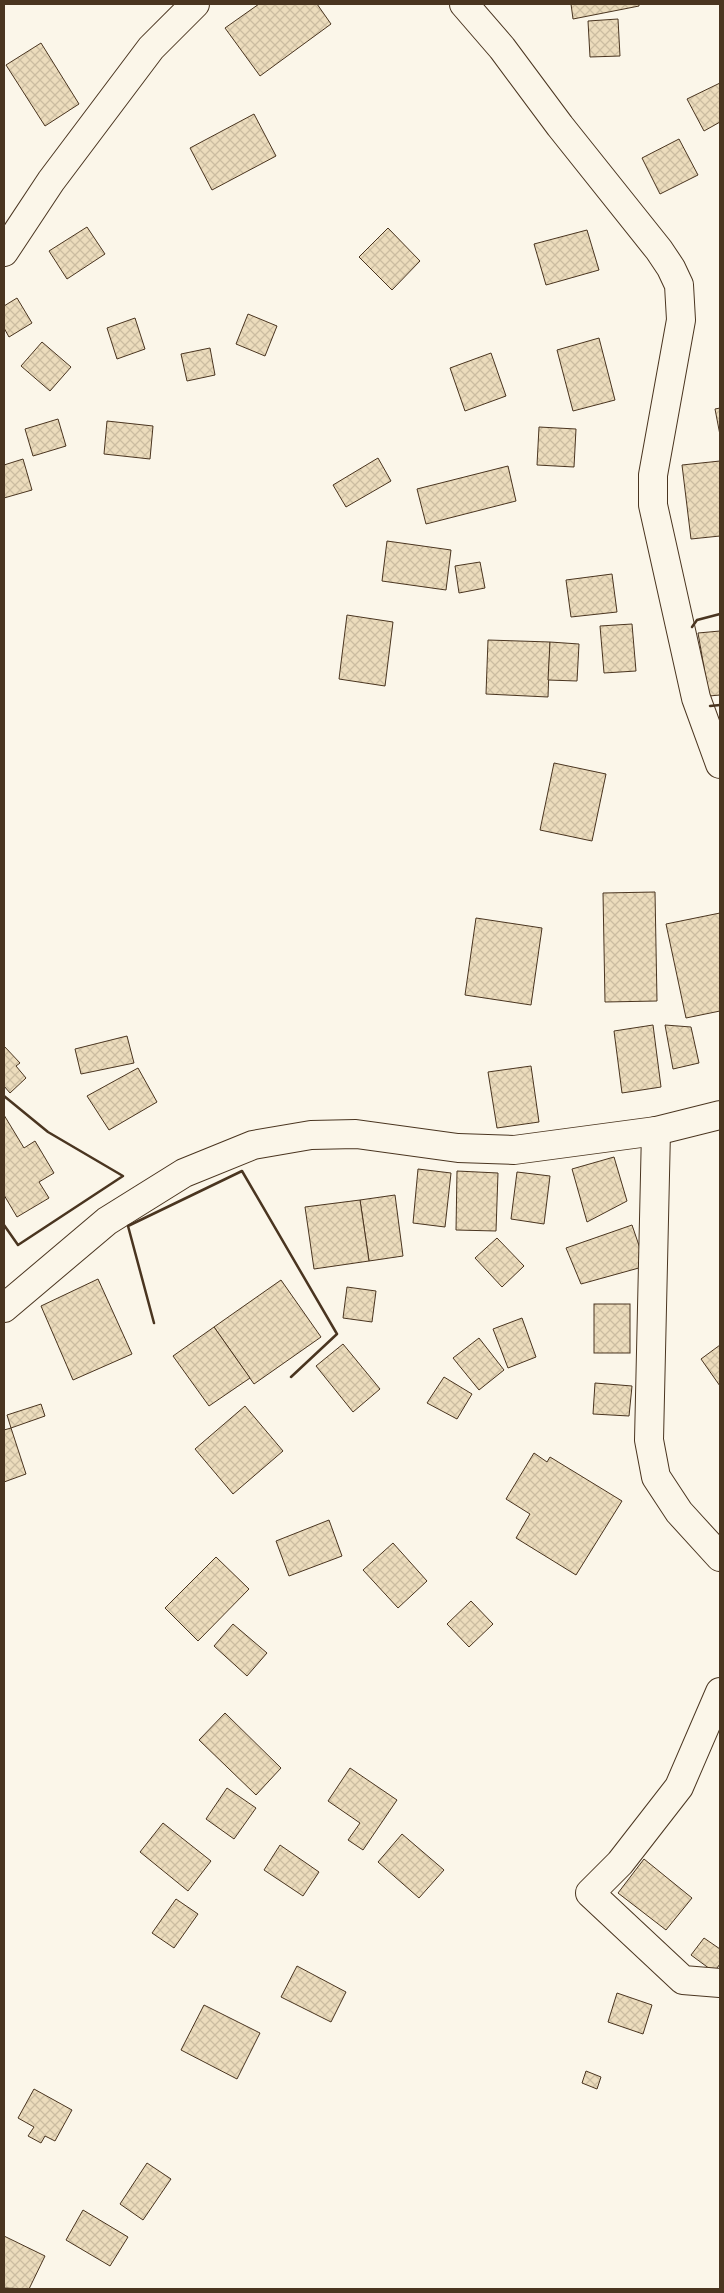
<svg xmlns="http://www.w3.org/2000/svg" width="724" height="2293" viewBox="0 0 724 2293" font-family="Karla,sans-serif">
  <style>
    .building { fill: url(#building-cross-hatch); stroke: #4a3520 }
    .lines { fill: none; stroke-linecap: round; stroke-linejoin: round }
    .street-casing { stroke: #4a3520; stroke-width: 30 }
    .street { stroke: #fbf6e9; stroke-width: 28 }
    .wall { stroke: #4a3520; stroke-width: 2.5 }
  </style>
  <defs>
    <pattern id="building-cross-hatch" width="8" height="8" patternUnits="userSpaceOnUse" patternTransform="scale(1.25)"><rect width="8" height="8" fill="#ecdcbc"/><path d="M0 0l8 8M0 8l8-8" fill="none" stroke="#ccbda1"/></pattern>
  </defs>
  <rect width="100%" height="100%" fill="#fbf6e9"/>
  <g class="building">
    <path d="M259 4H317L331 24 260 76 225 28Z"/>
    <path d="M571 4H639V6L573 19Z"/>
    <path d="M618 19 620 56 590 57 588 21Z"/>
    <path d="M41 43 79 104 45 126 6 65Z"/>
    <path d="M720 83V122L704 131 687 99Z"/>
    <path d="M254 114 276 156 212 190 190 148Z"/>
    <path d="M679 139 698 175 660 194 642 158Z"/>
    <path d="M87 227 105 254 67 279 49 251Z"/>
    <path d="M388 228 420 261 392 290 359 257Z"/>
    <path d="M587 230 599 270 546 285 534 244Z"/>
    <path d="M17 298 32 323 9 337 4 328V306Z"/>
    <path d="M248 314 277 326 265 356 236 344Z"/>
    <path d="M135 318 145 349 117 359 107 328Z"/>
    <path d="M599 338 615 400 573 411 557 350Z"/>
    <path d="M42 342 71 367 50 391 21 366Z"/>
    <path d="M210 348 215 375 187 381 181 354Z"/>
    <path d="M491 353 506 396 465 411 450 368Z"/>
    <path d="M720 408V435L715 409Z"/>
    <path d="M58 419 66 446 33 456 25 429Z"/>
    <path d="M107 421 153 426 150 459 104 454Z"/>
    <path d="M539 427 576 429 574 467 537 465Z"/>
    <path d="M378 458 391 481 346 507 333 485Z"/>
    <path d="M23 459 32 490 4 498V465Z"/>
    <path d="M720 461V536L691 539 682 465Z"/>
    <path d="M508 466 516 501 426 524 417 489Z"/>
    <path d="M387 541 451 550 446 590 382 581Z"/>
    <path d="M480 562 485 588 459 593 455 566Z"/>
    <path d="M612 574 617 612 571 617 566 580Z"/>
    <path d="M347 615 393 622 385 686 339 679Z"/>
    <path d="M632 624 636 671 604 673 600 626Z"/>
    <path d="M720 631V695L709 696 698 633Z"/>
    <path d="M488 640 550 642 548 697 486 694Z"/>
    <path d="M550 642 579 644 577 681 548 680Z"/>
    <path d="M554 763 606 774 592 841 540 830Z"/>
    <path d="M655 892 657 1001 605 1002 603 893Z"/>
    <path d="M720 913V1011L686 1018 666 924Z"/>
    <path d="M476 918 542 928 531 1005 465 995Z"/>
    <path d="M653 1025 661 1087 622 1093 614 1031Z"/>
    <path d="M665 1025 691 1027 699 1063 673 1069Z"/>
    <path d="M127 1036 134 1063 81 1074 75 1049Z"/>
    <path d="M4 1046 20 1063 16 1066 26 1078 10 1093 4 1086Z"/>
    <path d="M531 1066 539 1122 497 1128 488 1072Z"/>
    <path d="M138 1068 157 1102 109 1130 87 1096Z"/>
    <path d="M4 1115 24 1148 35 1141 54 1173 39 1182 49 1198 17 1217 4 1195Z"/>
    <path d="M614 1157 627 1201 587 1222 572 1169Z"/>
    <path d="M418 1169 451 1173 445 1227 413 1223Z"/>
    <path d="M457 1171 498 1173 496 1231 456 1230Z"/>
    <path d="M517 1172 550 1176 544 1224 511 1219Z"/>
    <path d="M395 1195 403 1256 369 1261 360 1200Z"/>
    <path d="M360 1200 369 1261 314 1269 305 1207Z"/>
    <path d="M632 1225 646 1266 581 1284 566 1248Z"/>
    <path d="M497 1238 524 1266 502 1287 475 1258Z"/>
    <path d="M98 1279 132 1354 73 1380 41 1306Z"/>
    <path d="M281 1280 321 1337 254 1384 214 1327Z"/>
    <path d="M347 1287 376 1291 372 1322 343 1318Z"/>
    <rect x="594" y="1304" width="36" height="49"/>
    <path d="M522 1318 536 1357 508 1368 493 1329Z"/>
    <path d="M214 1327 250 1378 209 1406 173 1356Z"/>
    <path d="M479 1338 504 1370 479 1390 453 1358Z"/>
    <path d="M343 1344 380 1389 353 1412 316 1366Z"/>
    <path d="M720 1345V1386L701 1359Z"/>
    <path d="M444 1377 472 1394 457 1419 427 1403Z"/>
    <path d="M595 1383 632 1386 629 1416 593 1414Z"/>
    <path d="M41 1404 45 1416 11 1428 7 1415Z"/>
    <path d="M245 1406 283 1451 233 1494 195 1449Z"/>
    <path d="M11 1428 26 1474 4 1482V1430Z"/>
    <path d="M534 1453 547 1462 550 1457 622 1501 576 1575 516 1538 530 1514 506 1499Z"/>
    <path d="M329 1520 342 1556 289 1576 276 1541Z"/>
    <path d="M393 1543 427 1581 398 1608 363 1570Z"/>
    <path d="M216 1557 249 1589 198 1641 165 1608Z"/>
    <path d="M471 1601 493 1624 469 1647 447 1624Z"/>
    <path d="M233 1624 267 1653 247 1676 214 1646Z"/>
    <path d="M225 1713 281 1768 256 1795 199 1740Z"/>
    <path d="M350 1768 397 1800 363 1850 348 1840 360 1823 328 1801Z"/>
    <path d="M227 1788 256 1808 234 1839 206 1819Z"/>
    <path d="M163 1823 211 1861 188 1891 140 1852Z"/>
    <path d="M402 1834 444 1870 419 1898 378 1862Z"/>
    <path d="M280 1845 319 1872 303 1896 264 1870Z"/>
    <path d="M644 1859 692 1898 666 1930 618 1893Z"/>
    <path d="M176 1899 198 1914 174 1948 152 1933Z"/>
    <path d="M704 1938 720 1949V1964L714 1972 691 1955Z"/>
    <path d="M297 1966 346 1992 331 2022 281 1997Z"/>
    <path d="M617 1993 652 2005 643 2034 608 2022Z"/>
    <path d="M204 2005 260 2033 237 2079 181 2050Z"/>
    <path d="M586 2071 601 2077 597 2089 582 2083Z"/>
    <path d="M34 2089 72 2110 55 2141 45 2136 41 2143 28 2136 34 2127 18 2118Z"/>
    <path d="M147 2163 171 2179 143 2220 120 2204Z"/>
    <path d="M83 2210 128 2237 110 2266 66 2240Z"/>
    <path d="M4 2236 45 2256 29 2289 4 2288Z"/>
  </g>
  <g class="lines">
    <g class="street-casing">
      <g id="street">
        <path d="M464 4 502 48 560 126 659 250 671 268 679 285 681 320 653 475V505L696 698 720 764"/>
        <path d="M4 252 51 181 151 48 195 4"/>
        <path d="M656 1131 649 1440 656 1477 679 1512 720 1557"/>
        <path d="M4 1308 107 1221 184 1173 253 1145 311 1135 356 1134 458 1148 514 1150 656 1131 720 1115"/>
        <path d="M720 1692 679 1787 620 1863 590 1893 683 1980 720 1983"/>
      </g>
    </g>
    <use href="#street" class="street"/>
    <g class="wall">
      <path d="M692 627 697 620 720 614"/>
      <path d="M710 706 720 705"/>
      <path d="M4 1096 48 1132 123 1176 18 1245 4 1225"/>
      <path d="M154 1323 128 1226 242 1171 337 1334 291 1377"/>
    </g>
  </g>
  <rect width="724" height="2293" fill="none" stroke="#4a3520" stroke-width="10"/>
</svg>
